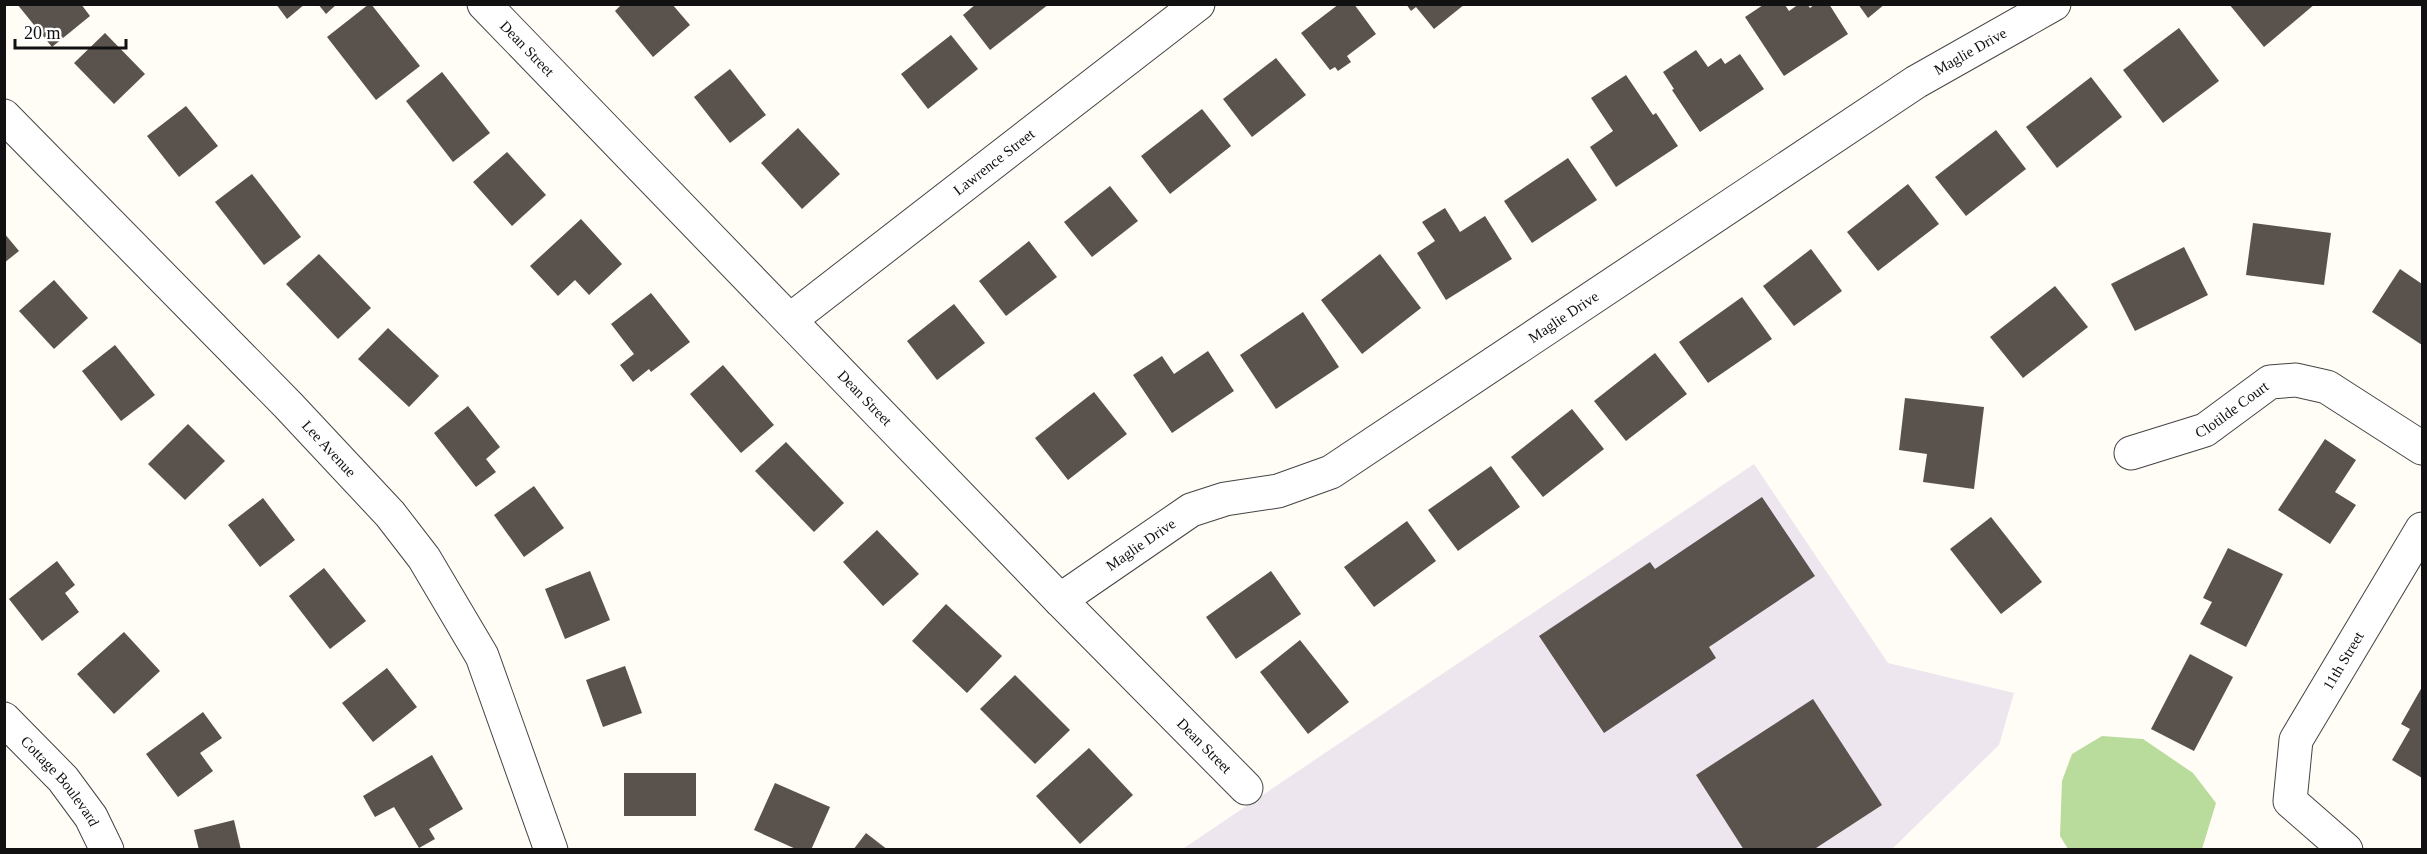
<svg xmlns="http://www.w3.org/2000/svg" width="2427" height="854" viewBox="0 0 2427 854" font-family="'Times New Roman',serif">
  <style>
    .industrial { fill: #eee6ef }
    .forest { fill: #b9dc9c }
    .building { fill: #5a524d }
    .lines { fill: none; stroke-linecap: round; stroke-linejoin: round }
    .minor-casing { stroke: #444; stroke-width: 35 }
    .minor { stroke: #fff; stroke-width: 33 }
    .labels { text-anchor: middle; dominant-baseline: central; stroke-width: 6; stroke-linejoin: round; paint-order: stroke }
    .street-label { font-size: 15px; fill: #111; stroke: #fff }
  </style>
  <rect width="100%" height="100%" fill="#fffdf5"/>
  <path class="industrial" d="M1754 464 1888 663 2014 693 1999 745 1892 849 1181 850Z"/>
  <path class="forest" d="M2102 736 2143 739 2193 773 2216 803 2202 849H2068L2060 836 2062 781 2072 754Z"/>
  <g class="building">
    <path d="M17 4H81L90 16 52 47Z"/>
    <path d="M276 4H305L287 19Z"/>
    <path d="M318 4H337L326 14Z"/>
    <path d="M369 4H371L420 66 376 100 327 37Z"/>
    <path d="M622 4H672L690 25 653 57 615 11Z"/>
    <path d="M976 4H1049L990 50 963 15Z"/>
    <path d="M1339 4H1354L1376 34 1347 56 1351 62 1338 71 1335 67 1330 70 1301 33Z"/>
    <path d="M1406 4H1465L1434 29 1416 7 1411 11Z"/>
    <path d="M1799 4H1807L1810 8 1815 4H1829L1848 34 1784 76 1745 17 1763 5H1785L1789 11Z"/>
    <path d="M1858 4H1885L1868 18Z"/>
    <path d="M2229 4H2315L2264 47Z"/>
    <path d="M2179 28 2219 81 2163 123 2123 70Z"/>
    <path d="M105 33 145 74 114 104 74 63Z"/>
    <path d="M951 35 978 69 928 109 901 74Z"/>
    <path d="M1696 50 1708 67 1721 58 1725 64 1740 54 1764 89 1700 132 1672 90 1674 89 1663 72Z"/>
    <path d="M1276 58 1306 95 1252 137 1223 99Z"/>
    <path d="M730 69 766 115 730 143 694 97Z"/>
    <path d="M442 72 490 133 453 162 406 101Z"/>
    <path d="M1626 75 1653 115 1656 113 1678 146 1616 187 1590 147 1613 131 1591 98Z"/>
    <path d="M2091 77 2122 117 2057 168 2026 127Z"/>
    <path d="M186 106 218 146 179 177 147 136Z"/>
    <path d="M1202 109 1231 146 1170 194 1141 156Z"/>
    <path d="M798 128 840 174 802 209 761 163Z"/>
    <path d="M1996 130 2026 169 1966 216 1935 177Z"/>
    <path d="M507 152 546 195 512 226 473 182Z"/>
    <path d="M1568 158 1597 200 1532 243 1504 201Z"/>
    <path d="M252 174 301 237 264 265 215 202Z"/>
    <path d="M1908 184 1939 224 1878 271 1847 232Z"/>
    <path d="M1110 186 1138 221 1092 257 1064 222Z"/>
    <path d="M1445 208 1460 232 1485 216 1512 259 1446 300 1417 253 1435 241 1422 222Z"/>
    <path d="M581 219 622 264 589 295 575 280 558 296 530 266Z"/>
    <path d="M2253 223 2331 233 2324 285 2246 275Z"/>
    <path d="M4 233 19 251 4 263Z"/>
    <path d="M1029 241 1057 277 1006 316 979 281Z"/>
    <path d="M2184 247 2208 295 2135 331 2111 284Z"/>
    <path d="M1811 249 1842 291 1794 326 1763 286Z"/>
    <path d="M319 254 371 308 338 339 286 284Z"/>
    <path d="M1380 254 1421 308 1362 354 1321 300Z"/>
    <path d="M2400 269 2422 284V345L2372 312Z"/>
    <path d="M54 280 88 318 54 349 19 311Z"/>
    <path d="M2055 286 2088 327 2023 378 1990 337Z"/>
    <path d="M651 293 690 342 651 372 649 369 633 382 620 365 634 354 611 324Z"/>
    <path d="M1742 297 1772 339 1708 383 1679 342Z"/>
    <path d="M954 304 985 343 937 380 907 341Z"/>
    <path d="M1303 312 1339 367 1276 409 1240 355Z"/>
    <path d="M388 328 439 376 409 407 358 359Z"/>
    <path d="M115 345 155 395 121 421 82 371Z"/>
    <path d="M1208 351 1234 391 1172 433 1133 375 1162 356 1174 374Z"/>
    <path d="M1655 353 1687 394 1626 441 1594 401Z"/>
    <path d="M723 365 774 425 741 453 690 394Z"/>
    <path d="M1094 392 1127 434 1068 480 1035 438Z"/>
    <path d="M1905 398 1984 407 1974 489 1923 482 1927 454 1899 450Z"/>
    <path d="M468 406 500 447 486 459 496 472 476 487 434 433Z"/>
    <path d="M1572 409 1604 449 1543 497 1511 457Z"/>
    <path d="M188 424 225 461 185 500 148 464Z"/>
    <path d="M2325 439 2356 460 2335 492 2356 505 2330 544 2278 510Z"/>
    <path d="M786 442 844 503 814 532 755 471Z"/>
    <path d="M1491 466 1520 507 1458 551 1428 510Z"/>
    <path d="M534 486 564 528 524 557 494 515Z"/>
    <path d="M1762 497 1815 576 1709 647 1716 658 1604 733 1539 636 1650 562 1655 569Z"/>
    <path d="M263 498 295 540 260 567 228 525Z"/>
    <path d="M1991 517 2042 582 2001 614 1950 549Z"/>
    <path d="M1407 521 1436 561 1374 607 1344 567Z"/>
    <path d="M877 530 919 574 883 606 843 562Z"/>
    <path d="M2228 548 2283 574 2246 647 2200 624 2212 602 2203 598Z"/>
    <path d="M57 561 75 585 65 593 79 612 42 641 9 599Z"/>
    <path d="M324 568 366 621 330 649 289 596Z"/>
    <path d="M590 571 610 620 565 639 545 589Z"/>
    <path d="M1271 571 1301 614 1236 659 1206 617Z"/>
    <path d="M946 604 1002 656 967 693 912 641Z"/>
    <path d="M124 632 160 671 114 714 77 674Z"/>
    <path d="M1300 640 1349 702 1308 734 1260 672Z"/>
    <path d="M2190 654 2233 677 2194 751 2151 729Z"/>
    <path d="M625 666 642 713 603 727 586 680Z"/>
    <path d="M387 668 417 707 373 742 342 703Z"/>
    <path d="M1015 675 1070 730 1035 764 980 709Z"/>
    <path d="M2422 687V778L2392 760 2410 729 2401 724Z"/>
    <path d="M1813 699 1882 805 1813 850H1744L1696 775Z"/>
    <path d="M203 712 222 738 200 753 213 771 178 797 146 754Z"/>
    <path d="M1089 748 1133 795 1080 844 1036 796Z"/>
    <path d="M432 755 463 809 429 829 435 839 419 848 394 807 375 817 363 796Z"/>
    <rect x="624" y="773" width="72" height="43"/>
    <path d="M775 783 830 807 811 850H798L754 830Z"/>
    <path d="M234 820 241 850H199L194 830Z"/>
    <path d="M866 833 888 850H853Z"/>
  </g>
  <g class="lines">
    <g class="minor-casing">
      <g id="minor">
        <path id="s1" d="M484 4 1060 600 1246 788"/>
        <path id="s2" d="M4 116 288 405 390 514 424 558 482 656 551 850"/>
        <path id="s3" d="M790 320 1198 4"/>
        <path id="s4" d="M2131 453 2205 430 2270 382 2296 380 2327 387 2422 448"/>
        <path id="s5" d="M1060 600 1191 510 1225 499 1278 491 1331 472 1916 82 2054 4"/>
        <path id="s6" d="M4 719 63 779 91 817 107 850"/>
        <path id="s7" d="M2346 850 2290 801 2296 740 2422 529"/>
      </g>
    </g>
    <use href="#minor" class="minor"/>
  </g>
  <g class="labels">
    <g class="street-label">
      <text stroke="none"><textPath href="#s1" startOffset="62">Dean Street</textPath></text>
      <text stroke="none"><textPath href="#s5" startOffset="1070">Maglie Drive</textPath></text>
      <text stroke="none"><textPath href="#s3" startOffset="258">Lawrence Street</textPath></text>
      <text stroke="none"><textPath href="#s5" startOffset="584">Maglie Drive</textPath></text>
      <text stroke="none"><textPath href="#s1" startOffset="548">Dean Street</textPath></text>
      <text stroke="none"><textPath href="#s4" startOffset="111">Clotilde Court</textPath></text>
      <text stroke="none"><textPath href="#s2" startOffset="465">Lee Avenue</textPath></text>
      <text stroke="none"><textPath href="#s5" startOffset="98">Maglie Drive</textPath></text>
      <text stroke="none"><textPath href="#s7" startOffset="228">11th Street</textPath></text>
      <text stroke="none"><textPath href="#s1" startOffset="1034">Dean Street</textPath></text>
      <text stroke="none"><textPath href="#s6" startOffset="84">Cottage Boulevard</textPath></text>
    </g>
  </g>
  <rect width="2427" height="854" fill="none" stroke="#111111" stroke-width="12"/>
  <path d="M15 39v9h111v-9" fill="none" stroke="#111111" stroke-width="3"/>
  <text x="24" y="39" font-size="18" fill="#111111" stroke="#ffffff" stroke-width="4.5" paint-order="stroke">20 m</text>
</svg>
